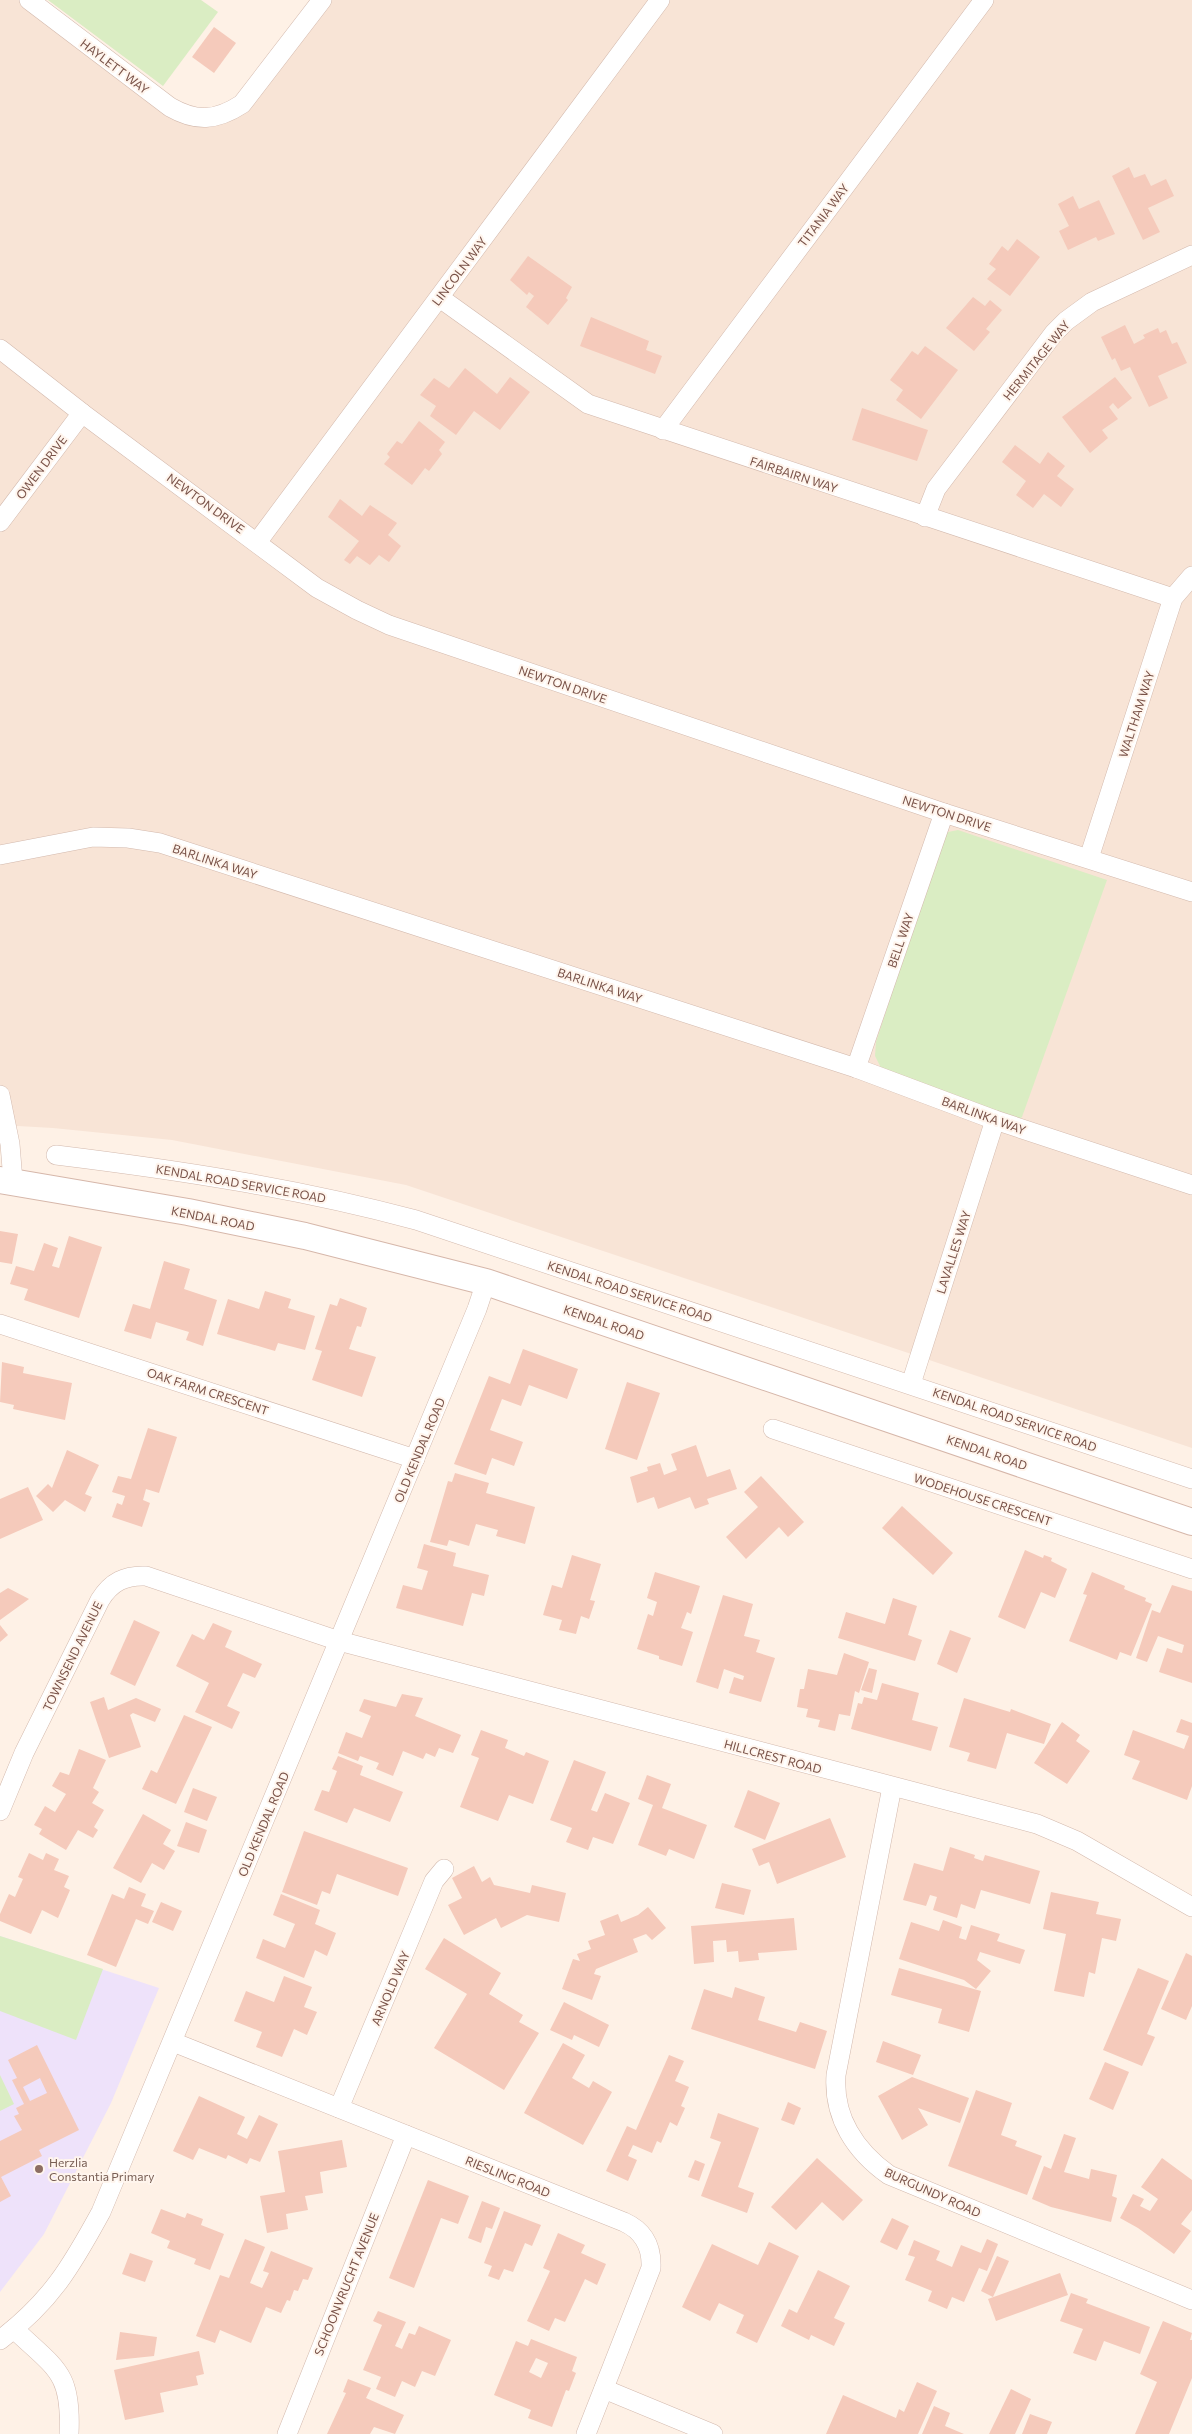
<svg xmlns="http://www.w3.org/2000/svg" width="1192" height="2434" viewBox="0 0 1192 2434" font-family="Commissioner,sans-serif">
  <style>
    .residential { fill: #f8e4d6 }
    .education { fill: #eee2fa }
    .green { fill: #daedc3 }
    .building { fill: #f5cabb; fill-rule: evenodd }
    .lines { fill: none; stroke-linecap: round; stroke-linejoin: round }
    .minor-casing { stroke: #d3b9ad; stroke-width: 20 }
    .secondary-casing { stroke: #d6b7aa; stroke-width: 28 }
    .minor { stroke: #fff; stroke-width: 19 }
    .secondary { stroke: #fff; stroke-width: 26 }
    .education-dot { fill: #8d6e63; stroke: #fff5ed; stroke-width: 2 }
    .labels { text-anchor: middle; dominant-baseline: central; stroke-width: 4; stroke-linejoin: round; paint-order: stroke }
    .street-label { font-size: 12px; fill: #795248; stroke: #fff5ed }
    .education-label { font-size: 12px; fill: #785e54; stroke: #fff5ed; text-anchor: start }
  </style>
  <rect width="100%" height="100%" fill="#fef1e6"/>
  <path class="residential" d="M0 0H29L170 107 226 113 322 0H1192V1448L406 1185 172 1140 53 1128 0 1125Z"/>
  <path class="education" d="M0 1936 159 1988 111 2103 44 2234 0 2292Z"/>
  <g class="green">
    <path d="M48 0H201L218 12 163 86Z"/>
    <path d="M958 830 1107 880 1022 1117 1012 1126 881 1068 875 1056 876 1042 940 845 948 832Z"/>
    <path d="M0 1936 103 1969 76 2040 0 2011Z"/>
    <path d="M0 2075 14 2104 0 2111Z"/>
  </g>
  <g class="building">
    <path d="M214 27 236 43 214 73 192 57Z"/>
    <path d="M1129 167 1134 178 1145 174 1151 186 1166 179 1174 196 1148 208 1160 232 1143 240 1112 176Z"/>
    <path d="M1073 196 1079 209 1099 200 1115 234 1098 241 1096 237 1068 250 1059 231 1069 226 1058 204Z"/>
    <path d="M1017 239 1040 257 1010 296 987 279 996 269 989 264 1002 246 1008 251Z"/>
    <path d="M528 256 572 287 566 298 568 300 548 325 526 307 534 296 529 292 527 295 510 280Z"/>
    <path d="M973 297 985 306 990 300 1002 310 986 329 990 332 974 351 946 328Z"/>
    <path d="M591 317 649 341 646 350 662 356 655 374 580 346Z"/>
    <path d="M1125 325 1134 344 1145 338 1143 335 1158 328 1160 333 1166 330 1172 344 1177 342 1187 363 1158 376 1168 398 1149 407 1130 367 1121 371 1115 358 1112 360 1101 337Z"/>
    <path d="M925 346 958 370 921 419 896 400 903 390 890 380 912 351 918 355Z"/>
    <path d="M465 368 497 394 510 377 530 392 500 430 474 411 456 435 430 416 436 406 420 395 434 378 449 388Z"/>
    <path d="M1115 377 1132 398 1118 409 1113 403 1109 407 1118 419 1102 430 1108 438 1090 453 1062 417Z"/>
    <path d="M862 408 928 430 917 461 852 440Z"/>
    <path d="M419 421 445 442 439 450 442 454 429 471 425 468 412 485 384 464 390 457 387 454 397 441 402 444Z"/>
    <path d="M1015 445 1040 464 1048 452 1065 466 1057 476 1074 489 1061 507 1044 494 1033 508 1016 495 1026 481 1002 462Z"/>
    <path d="M340 499 362 516 370 505 397 523 388 535 401 546 389 562 379 555 370 565 357 556 350 564 344 560 359 541 328 517Z"/>
    <path d="M0 1231 18 1234 12 1264 0 1262Z"/>
    <path d="M69 1236 102 1247 79 1318 24 1300 28 1289 10 1284 16 1266 34 1271 44 1243 58 1248 52 1266 59 1268Z"/>
    <path d="M164 1261 190 1269 184 1289 217 1300 203 1346 186 1340 189 1332 156 1322 151 1339 124 1331 133 1304 150 1309Z"/>
    <path d="M265 1291 291 1299 288 1308 315 1316 305 1350 278 1343 275 1351 217 1334 228 1299 259 1309Z"/>
    <path d="M340 1298 367 1308 361 1327 357 1326 349 1349 376 1357 362 1397 312 1380 322 1351 315 1349 330 1304 337 1306Z"/>
    <path d="M523 1349 578 1369 567 1399 529 1385 521 1406 502 1399 490 1430 523 1442 514 1466 492 1458 486 1475 454 1464 489 1376 510 1384Z"/>
    <path d="M2 1362 24 1367 23 1373 72 1383 65 1420 13 1409 14 1405 0 1402Z"/>
    <path d="M627 1382 660 1393 637 1460 605 1449Z"/>
    <path d="M148 1428 177 1437 159 1493 146 1489 143 1500 150 1503 142 1527 112 1517 117 1503 122 1505 125 1496 112 1492 118 1476 131 1479Z"/>
    <path d="M696 1445 707 1477 730 1469 737 1489 707 1499 709 1504 695 1509 690 1497 658 1509 654 1497 637 1503 630 1477 648 1471 647 1467 660 1463 664 1475 677 1470 671 1454Z"/>
    <path d="M67 1450 99 1465 85 1494 92 1497 85 1512 65 1500 53 1512 36 1496 48 1484 52 1488Z"/>
    <path d="M455 1473 489 1483 486 1493 535 1507 525 1544 496 1536 498 1530 476 1524 469 1546 449 1540 447 1546 430 1542 448 1481 452 1482Z"/>
    <path d="M761 1476 804 1522 788 1537 779 1527 746 1559 726 1537 758 1507 744 1492Z"/>
    <path d="M28 1487 43 1520 0 1539V1499Z"/>
    <path d="M902 1506 953 1553 933 1575 882 1528Z"/>
    <path d="M424 1544 456 1553 453 1566 489 1575 484 1596 472 1593 463 1626 396 1608 403 1585 422 1590 428 1571 417 1568Z"/>
    <path d="M1025 1550 1043 1558 1044 1555 1052 1558 1051 1561 1067 1569 1055 1598 1041 1592 1025 1629 998 1617Z"/>
    <path d="M572 1555 601 1564 590 1600 595 1601 589 1619 581 1616 576 1634 559 1630 562 1620 543 1615 552 1585 562 1588Z"/>
    <path d="M655 1572 700 1586 691 1614 687 1612 681 1628 693 1632 682 1666 659 1659V1656L637 1649 648 1614 653 1616 657 1602 647 1598Z"/>
    <path d="M1092 1572 1125 1586 1124 1589 1146 1598 1145 1601 1152 1604 1131 1656 1120 1652 1117 1660 1069 1641 1087 1595 1083 1594Z"/>
    <path d="M1172 1585 1192 1591V1683L1159 1672 1167 1648 1182 1653 1184 1645 1158 1636 1147 1662 1136 1658 1152 1610 1160 1613Z"/>
    <path d="M8 1588 29 1599 0 1620V1593Z"/>
    <path d="M723 1595 753 1604 744 1636 760 1640 756 1652 775 1658 761 1702 729 1693 734 1677 743 1680 744 1676 724 1669 718 1689 696 1682Z"/>
    <path d="M893 1598 917 1606 908 1635 922 1640 915 1661 838 1638 846 1612 885 1624Z"/>
    <path d="M134 1620 160 1632 135 1686 110 1674Z"/>
    <path d="M213 1623 232 1631 225 1647 262 1664 255 1678 243 1673 227 1706 240 1712 232 1729 195 1712 209 1683 176 1666 192 1634 204 1640Z"/>
    <path d="M0 1625 8 1635 0 1642Z"/>
    <path d="M950 1630 971 1638 957 1673 937 1664Z"/>
    <path d="M844 1653 869 1662 859 1693 855 1691 850 1716 839 1714 835 1731 818 1727 820 1720 806 1717 808 1709 797 1707 800 1689H804L808 1669 837 1675Z"/>
    <path d="M869 1668 877 1670 872 1693 861 1690Z"/>
    <path d="M882 1683 919 1693 912 1720 938 1727 931 1751 851 1729 858 1703 862 1704 864 1697 877 1700Z"/>
    <path d="M402 1694 423 1698 415 1716 461 1735 453 1753 439 1748 435 1757 426 1753 423 1759 403 1751 393 1776 376 1769 379 1763 360 1756 358 1761 338 1753 346 1732 362 1738 371 1716 359 1711 364 1699 396 1707Z"/>
    <path d="M104 1697 108 1710 136 1698 161 1709 155 1722 133 1713 130 1715 141 1747 109 1758 90 1702Z"/>
    <path d="M964 1698 1010 1712 1011 1709 1051 1724 1044 1744 1007 1733 996 1769 967 1761 970 1753 949 1747Z"/>
    <path d="M184 1715 212 1727 176 1804 142 1789 151 1770 157 1773Z"/>
    <path d="M1181 1719 1192 1723V1786L1187 1800 1132 1779 1140 1761 1124 1755 1133 1730 1184 1749 1189 1736 1176 1732Z"/>
    <path d="M1062 1722 1080 1735 1076 1741 1090 1751 1067 1784 1034 1763Z"/>
    <path d="M481 1730 508 1740 505 1748 524 1756 526 1752 549 1761 533 1804 509 1795 498 1821 460 1807 479 1758 471 1755Z"/>
    <path d="M79 1749 106 1760 93 1788 99 1792 92 1803 104 1810 94 1827 98 1830 93 1838 78 1830 66 1850 39 1834 42 1829 34 1825 45 1806 55 1812 66 1794 52 1786 60 1772 69 1775Z"/>
    <path d="M338 1756 363 1766 360 1775 403 1792 390 1822 354 1808 347 1823 314 1810 322 1790 329 1792 337 1771 332 1769Z"/>
    <path d="M574 1760 606 1772 591 1810 597 1812 605 1793 630 1803 613 1844 593 1837 588 1850 566 1842 572 1828 550 1820Z"/>
    <path d="M647 1775 671 1784 662 1808 707 1825 694 1859 669 1849 666 1856 638 1845 653 1805 638 1799Z"/>
    <path d="M193 1788 217 1797 207 1821 184 1812Z"/>
    <path d="M748 1790 780 1803 765 1840 734 1827Z"/>
    <path d="M143 1814 171 1830 163 1844 175 1851 164 1870 152 1863 141 1883 113 1868Z"/>
    <path d="M830 1818 846 1857 777 1884 769 1862 759 1866 752 1849Z"/>
    <path d="M186 1822 207 1830 199 1853 177 1846Z"/>
    <path d="M304 1831 408 1868 398 1896 337 1874 330 1894 322 1891 317 1905 282 1892Z"/>
    <path d="M950 1847 975 1855 974 1858 983 1861 985 1855 1040 1871 1030 1904 981 1890 975 1909 961 1904 957 1918 933 1910 937 1897 930 1895 926 1906 903 1900 914 1863 943 1871Z"/>
    <path d="M29 1853 43 1860 46 1853 59 1859 54 1870 69 1876 64 1887 70 1890 58 1918 42 1910 31 1934 0 1921V1914L9 1894 15 1897 23 1879 18 1877Z"/>
    <path d="M474 1866 482 1882 490 1877 494 1885 530 1893 532 1885 566 1893 559 1922 527 1915 501 1928 496 1918 464 1935 448 1905 462 1898 452 1878Z"/>
    <path d="M722 1883 751 1890 744 1915 715 1908Z"/>
    <path d="M129 1887 146 1894 141 1906 154 1911 148 1924 136 1919 116 1967 87 1955 112 1894 124 1899Z"/>
    <path d="M1051 1892 1099 1902 1096 1914 1121 1919 1116 1941 1102 1938 1095 1974 1089 1972 1084 1997 1054 1991 1066 1934 1043 1929Z"/>
    <path d="M281 1894 320 1910 315 1924 336 1933 327 1956 315 1950 304 1978 256 1958 263 1939 285 1948 295 1924 273 1915Z"/>
    <path d="M161 1902 182 1911 173 1931 152 1922Z"/>
    <path d="M648 1907 666 1928 652 1940 646 1934 633 1939 638 1952 596 1969 594 1974 601 1976 592 2000 562 1989 573 1959 580 1961 577 1954 591 1949 588 1941 605 1935 600 1921 618 1914 621 1922 638 1915Z"/>
    <path d="M794 1918 797 1950 758 1953 759 1960 739 1962 738 1951 727 1952 726 1940 713 1941 714 1962 694 1964 691 1926Z"/>
    <path d="M943 1920 962 1927 959 1938 966 1940 971 1925 1000 1934 997 1941 1025 1950 1020 1964 980 1952 977 1960 991 1971 976 1989 964 1980 899 1959 911 1922 939 1931Z"/>
    <path d="M444 1938 501 1973 489 1994 523 2015 519 2022 539 2033 504 2090 434 2048 467 1994 425 1969Z"/>
    <path d="M1186 1953 1192 1956V2006L1186 2020 1161 2009Z"/>
    <path d="M899 1968 981 1991 969 2032 938 2023 942 2009 891 1995Z"/>
    <path d="M1138 1968 1169 1981 1147 2034 1155 2037 1142 2066 1103 2050Z"/>
    <path d="M284 1976 312 1987 304 2007 317 2012 307 2035 294 2029 282 2057 256 2047 262 2032 234 2021 246 1991 274 2002Z"/>
    <path d="M735 1987 765 1997 758 2020 796 2032 800 2022 827 2031 815 2069 691 2029 704 1989 732 1998Z"/>
    <path d="M564 2002 609 2025 599 2047 574 2035 572 2040 550 2030Z"/>
    <path d="M883 2041 921 2055 913 2075 876 2062Z"/>
    <path d="M563 2043 585 2055 572 2078 589 2088 593 2081 612 2092 583 2145 524 2113Z"/>
    <path d="M37 2045 79 2130 39 2150 42 2156 1 2177 11 2196 0 2202V2141L22 2130 14 2116 19 2114 16 2108 24 2104 12 2080 17 2078 8 2060ZM40 2078 47 2093 30 2101 23 2087Z"/>
    <path d="M669 2055 684 2061 675 2081 689 2087 681 2106 685 2108 677 2126 670 2122 661 2143 657 2141 652 2153 633 2145 628 2156 637 2160 628 2181 606 2171 627 2126 636 2130Z"/>
    <path d="M1105 2062 1129 2072 1113 2110 1089 2099Z"/>
    <path d="M912 2077 969 2098 960 2123 918 2108 928 2125 902 2140 878 2096Z"/>
    <path d="M976 2090 1012 2103 1001 2135 1017 2141 1015 2146 1042 2156 1027 2195 948 2166Z"/>
    <path d="M199 2096 245 2117 237 2134 247 2139 259 2115 278 2124 260 2162 250 2158 247 2164 228 2155 226 2159 199 2148 193 2160 173 2151Z"/>
    <path d="M788 2102 801 2108 794 2125 781 2120Z"/>
    <path d="M718 2113 759 2128 738 2187 754 2193 747 2213 701 2196 721 2142 710 2138Z"/>
    <path d="M1064 2134 1076 2138 1064 2172 1089 2179 1091 2169 1117 2175 1112 2196 1117 2198 1111 2222 1051 2207 1032 2199 1044 2166 1051 2169Z"/>
    <path d="M342 2140 347 2167 320 2172 323 2193 305 2196 308 2210 286 2214 288 2229 267 2233 260 2196 285 2192 278 2151Z"/>
    <path d="M817 2158 863 2200 843 2221 822 2202 796 2230 771 2207Z"/>
    <path d="M1162 2158 1192 2180V2210L1181 2224 1191 2231 1174 2254 1138 2228 1120 2218 1133 2194 1144 2199 1140 2206 1150 2211 1158 2199 1141 2187Z"/>
    <path d="M695 2160 705 2164 699 2181 688 2177Z"/>
    <path d="M428 2180 469 2196 458 2224 441 2218 414 2288 389 2278Z"/>
    <path d="M482 2201 500 2208 492 2229 486 2227 481 2243 468 2238Z"/>
    <path d="M161 2209 185 2218 187 2213 203 2219 201 2225 224 2234 210 2270 194 2264 196 2259 167 2248 170 2241 151 2233Z"/>
    <path d="M504 2211 541 2225 532 2246 525 2243 513 2272 504 2269 499 2280 488 2276 492 2266 484 2263Z"/>
    <path d="M892 2218 909 2226 897 2250 880 2242Z"/>
    <path d="M558 2233 585 2245 581 2253 606 2264 597 2285 585 2279 565 2322 555 2318 549 2331 527 2321 550 2271 543 2268Z"/>
    <path d="M245 2239 265 2247 250 2283 262 2288 269 2273 263 2271 271 2251 313 2268 308 2280 303 2279 298 2291 294 2290 290 2301 287 2300 281 2313 266 2307 251 2343 220 2330 215 2343 196 2336 220 2275 229 2278Z"/>
    <path d="M987 2239 998 2244 987 2271 979 2268 964 2302 952 2297 947 2309 928 2301 932 2291 905 2280 915 2257 908 2255 914 2240 940 2251 936 2260 952 2267 961 2245 981 2253Z"/>
    <path d="M769 2242 799 2256 757 2343 736 2333 744 2315 719 2303 710 2321 682 2307 712 2244 758 2265Z"/>
    <path d="M130 2253 153 2261 145 2282 122 2274Z"/>
    <path d="M997 2256 1009 2261 993 2297 981 2291Z"/>
    <path d="M818 2270 850 2286 834 2318 845 2323 834 2346 811 2335 809 2340 781 2326 789 2309 797 2313Z"/>
    <path d="M1060 2273 1068 2295 996 2321 988 2299Z"/>
    <path d="M1071 2293 1088 2299 1086 2303 1150 2327 1140 2354 1104 2341 1096 2361 1073 2353 1083 2329 1060 2321Z"/>
    <path d="M378 2311 406 2322 395 2346 402 2349 409 2333 415 2335 419 2326 451 2340 435 2376 422 2371 415 2387 402 2381 395 2397 376 2389 381 2377 363 2370 382 2325 373 2321Z"/>
    <path d="M1163 2321 1192 2333 1190 2340H1192V2378L1169 2434H1135L1157 2382 1140 2374Z"/>
    <path d="M120 2332 157 2337 154 2356 116 2360Z"/>
    <path d="M531 2339 577 2357 572 2371 576 2373 569 2391 566 2390 552 2427 528 2418 531 2410 494 2395 516 2341 528 2346ZM536 2358 548 2363 541 2378 529 2372Z"/>
    <path d="M199 2351 204 2374 196 2376 198 2385 160 2393 164 2412 125 2420 114 2370Z"/>
    <path d="M348 2379 371 2388 366 2398 404 2415 395 2434 374 2427 370 2434H327L346 2393 343 2392Z"/>
    <path d="M917 2382 937 2391 918 2434H826L843 2395 896 2418 899 2409 904 2412Z"/>
    <path d="M1011 2389 1031 2399 1015 2434H989Z"/>
    <path d="M934 2406 950 2413 945 2426 964 2434H922Z"/>
    <path d="M1030 2414 1052 2422 1047 2434H1022Z"/>
  </g>
  <g class="lines">
    <g class="minor-casing">
      <g id="minor">
        <path d="M29 0 170 107C196 122 216 121 242 104L322 0"/>
        <path d="M440 298 588 404 1173 598"/>
        <path d="M0 349 82 413 317 588 357 610 389 625 944 813 1192 892"/>
        <path d="M663 430 984 0"/>
        <path d="M925 517 936 489 1054 333 1066 321 1092 302 1192 255"/>
        <path d="M0 522 82 413"/>
        <path d="M258 541 660 0"/>
        <path d="M0 855 93 837 128 838 160 843 856 1068 995 1120 1192 1185"/>
        <path d="M1089 858 1173 598 1192 576"/>
        <path d="M856 1068 944 813"/>
        <path d="M0 1095 10 1144 13 1181"/>
        <path d="M56 1155C178 1170 297 1188 416 1220L1192 1479"/>
        <path d="M0 1324 415 1459"/>
        <path d="M911 1384 995 1120"/>
        <path d="M773 1429 1192 1569"/>
        <path d="M892 1787 836 2075C833 2117 855 2151 889 2175L1192 2300"/>
        <path d="M0 1811 24 1753 100 1600C111 1582 125 1575 146 1576L339 1641 1037 1824 1077 1841 1192 1907"/>
        <path d="M173 2042 624 2222C644 2231 652 2247 651 2268L586 2434"/>
        <path d="M339 2108 434 1881 444 1869"/>
        <path d="M14 2329C56 2369 72 2372 69 2434"/>
        <path d="M0 2340C51 2301 71 2267 101 2212L477 1309 486 1282"/>
        <path d="M604 2389 713 2434"/>
        <path d="M287 2434 406 2135"/>
      </g>
    </g>
    <g class="secondary-casing">
      <path id="secondary" d="M0 1180 188 1212 305 1236 486 1282 1192 1522"/>
    </g>
    <use href="#minor" class="minor"/>
    <use href="#secondary" class="secondary"/>
  </g>
  <circle class="education-dot" cx="39" cy="2169" r="5"/>
  <g class="labels">
    <g class="street-label">
      <text transform="translate(115 66) rotate(37)">HAYLETT WAY</text>
      <text transform="translate(823 215) rotate(-53)">TITANIA WAY</text>
      <text transform="translate(459 271) rotate(-53)">LINCOLN WAY</text>
      <text transform="translate(1036 360) rotate(-51)">HERMITAGE WAY</text>
      <text transform="translate(41 467) rotate(-53)">OWEN DRIVE</text>
      <text transform="translate(794 474) rotate(18)">FAIRBAIRN WAY</text>
      <text transform="translate(206 503) rotate(36)">NEWTON DRIVE</text>
      <text transform="translate(563 684) rotate(19)">NEWTON DRIVE</text>
      <text transform="translate(1136 714) rotate(-72)">WALTHAM WAY</text>
      <text transform="translate(947 813) rotate(18)">NEWTON DRIVE</text>
      <text transform="translate(215 861) rotate(18)">BARLINKA WAY</text>
      <text transform="translate(900 940) rotate(-71)">BELL WAY</text>
      <text transform="translate(600 985) rotate(18)">BARLINKA WAY</text>
      <text transform="translate(984 1115) rotate(20)">BARLINKA WAY</text>
      <text transform="translate(241 1183) rotate(10)">KENDAL ROAD SERVICE ROAD</text>
      <text transform="translate(213 1218) rotate(11)">KENDAL ROAD</text>
      <text transform="translate(953 1252) rotate(-72)">LAVALLES WAY</text>
      <text transform="translate(630 1291) rotate(18)">KENDAL ROAD SERVICE ROAD</text>
      <text transform="translate(604 1322) rotate(19)">KENDAL ROAD</text>
      <text transform="translate(208 1391) rotate(18)">OAK FARM CRESCENT</text>
      <text transform="translate(1015 1419) rotate(19)">KENDAL ROAD SERVICE ROAD</text>
      <text transform="translate(419 1450) rotate(-67)">OLD KENDAL ROAD</text>
      <text transform="translate(987 1452) rotate(19)">KENDAL ROAD</text>
      <text transform="translate(983 1499) rotate(18)">WODEHOUSE CRESCENT</text>
      <text transform="translate(72 1656) rotate(-64)">TOWNSEND AVENUE</text>
      <text transform="translate(773 1756) rotate(15)">HILLCREST ROAD</text>
      <text transform="translate(263 1824) rotate(-67)">OLD KENDAL ROAD</text>
      <text transform="translate(390 1988) rotate(-67)">ARNOLD WAY</text>
      <text transform="translate(508 2176) rotate(22)">RIESLING ROAD</text>
      <text transform="translate(933 2192) rotate(24)">BURGUNDY ROAD</text>
      <text transform="translate(346 2284) rotate(-68)">SCHOONVRUCHT AVENUE</text>
    </g>
    <g class="education-label">
      <text x="49" y="2162">Herzlia<tspan x="49" dy="14">Constantia Primary</tspan></text>
    </g>
  </g>
</svg>
